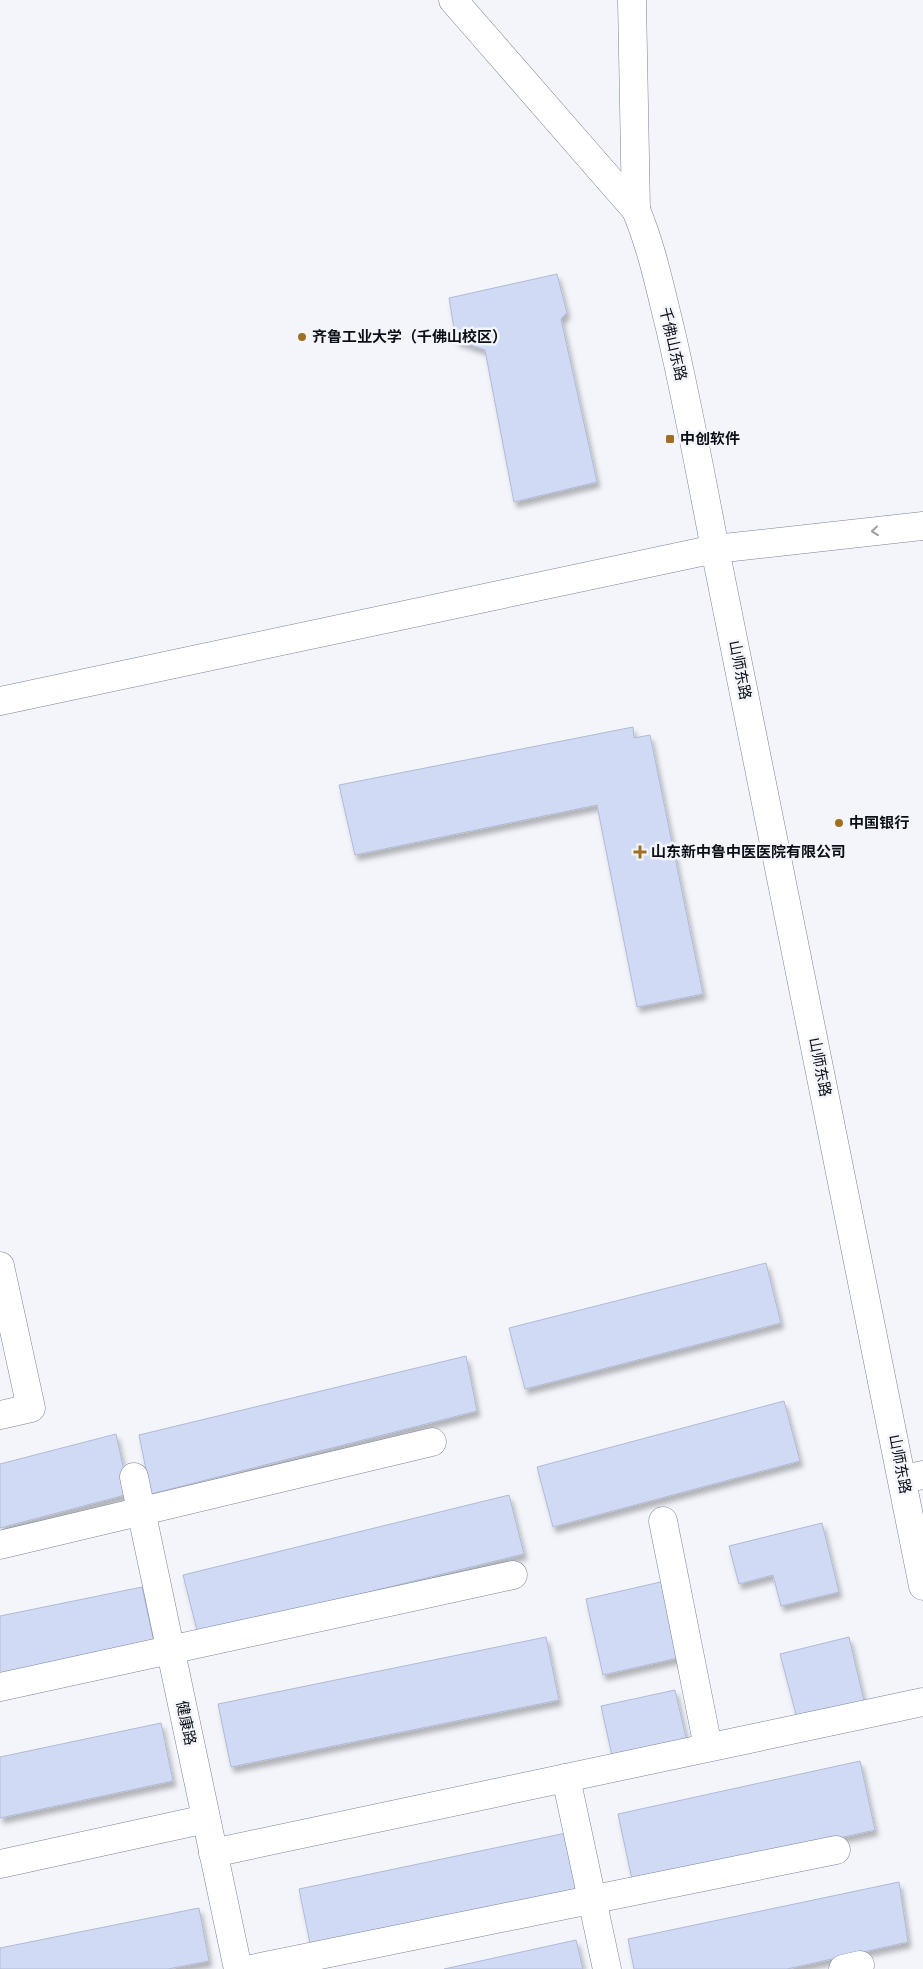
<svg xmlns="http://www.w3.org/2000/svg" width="923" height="1969" viewBox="0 0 923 1969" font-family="'Roboto Serif','Noto Sans SC',serif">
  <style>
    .building { fill: #d0daf5; stroke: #b0bad4; filter: url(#shadow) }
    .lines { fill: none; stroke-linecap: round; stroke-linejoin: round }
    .minor-casing { stroke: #79829a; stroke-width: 29 }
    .major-casing { stroke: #79829a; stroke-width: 29 }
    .minor { stroke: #fff; stroke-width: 28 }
    .major { stroke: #fff; stroke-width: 28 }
    .oneway { stroke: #9e9fa3 }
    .poi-dot { fill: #9f6f23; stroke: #f3f5fb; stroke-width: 2 }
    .labels { text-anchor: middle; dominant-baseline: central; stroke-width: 5; stroke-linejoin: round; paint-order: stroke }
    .poi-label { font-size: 15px; font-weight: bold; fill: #0c0f18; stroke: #f3f5fb; text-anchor: start }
    .street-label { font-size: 15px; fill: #0c0f18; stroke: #f3f5fb }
  </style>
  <defs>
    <filter id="shadow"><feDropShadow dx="3" dy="5.5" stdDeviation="2.5" flood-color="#0004"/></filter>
  </defs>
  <rect width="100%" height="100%" fill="#f3f5fb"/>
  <g class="building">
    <path d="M557 274 567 313 561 319 597 482 514 502 485 350 456 340 449 298Z"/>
    <path d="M633 727 634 738 650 735 703 994 637 1007 597 805 355 855 339 785Z"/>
    <path d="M766 1263 781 1323 525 1389 509 1328Z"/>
    <path d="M466 1356 477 1411 151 1494 139 1435Z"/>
    <path d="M784 1401 800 1461 553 1527 537 1467Z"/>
    <path d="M116 1434 129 1494 0 1528V1464Z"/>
    <path d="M509 1495 524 1554 198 1634 183 1575Z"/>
    <path d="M822 1523 839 1592 781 1606 773 1575 739 1584 729 1546Z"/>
    <path d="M665 1581 682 1657 603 1675 586 1599Z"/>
    <path d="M142 1587 155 1647 0 1679V1616Z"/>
    <path d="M546 1637 559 1700 231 1767 218 1704Z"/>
    <path d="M849 1637 864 1701 797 1718 780 1654Z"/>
    <path d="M675 1690 687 1742 613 1760 601 1706Z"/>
    <path d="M161 1723 173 1781 0 1818V1757Z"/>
    <path d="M860 1761 875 1830 633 1884 618 1814Z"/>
    <path d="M566 1833 578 1893 311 1948 299 1889Z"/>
    <path d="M899 1882 908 1942 787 1969H634L628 1939Z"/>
    <path d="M199 1908 209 1961 168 1969H0V1948Z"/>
    <path d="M576 1940 583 1969H444Z"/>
  </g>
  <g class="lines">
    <g class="minor-casing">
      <g id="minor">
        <path d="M453 0 636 210C652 248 660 288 670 328 687 401 701 475 715 549"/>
        <path d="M632 0 636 210"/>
        <path d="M0 701 715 549 923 526"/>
        <path d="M0 1266 31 1408 0 1415"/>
        <path d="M134 1477 238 1969"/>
        <path d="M903 1479 923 1475"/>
        <path d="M663 1521 708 1747"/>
        <path d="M0 1545 432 1442"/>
        <path d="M0 1687 513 1575"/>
        <path d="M566 1778 607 1969"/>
        <path d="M213 1853 923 1702"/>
        <path d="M0 1864 206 1819"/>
        <path d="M251 1969 836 1850"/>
        <path d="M843 1969 860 1965"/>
      </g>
    </g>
    <g class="major-casing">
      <path id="major" d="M715 549 923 1586"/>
    </g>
    <use href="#minor" class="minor"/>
    <use href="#major" class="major"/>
  </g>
  <defs><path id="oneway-chevron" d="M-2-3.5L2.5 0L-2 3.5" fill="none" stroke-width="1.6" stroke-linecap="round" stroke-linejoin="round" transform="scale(1.25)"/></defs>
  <use class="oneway" href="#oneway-chevron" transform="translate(875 531) rotate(174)"/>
  <g class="poi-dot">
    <circle cx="302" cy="337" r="5"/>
    <rect x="665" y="434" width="10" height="10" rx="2.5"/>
    <circle cx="839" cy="823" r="5"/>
    <path d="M637.5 844.5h5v5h5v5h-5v5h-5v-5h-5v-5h5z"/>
  </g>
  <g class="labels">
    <g class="poi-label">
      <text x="312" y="337">齐鲁工业大学（千佛山校区）</text>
      <text x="680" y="439">中创软件</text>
      <text x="849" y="823">中国银行</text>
      <text x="651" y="852">山东新中鲁中医医院有限公司</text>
    </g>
    <g class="street-label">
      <text transform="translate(673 344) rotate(77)">千佛山东路</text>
      <text transform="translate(740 670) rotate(79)">山师东路</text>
      <text transform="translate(820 1067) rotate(79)">山师东路</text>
      <text transform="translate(900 1464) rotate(79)">山师东路</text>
      <text transform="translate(186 1723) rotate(78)">健康路</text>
    </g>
  </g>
</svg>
